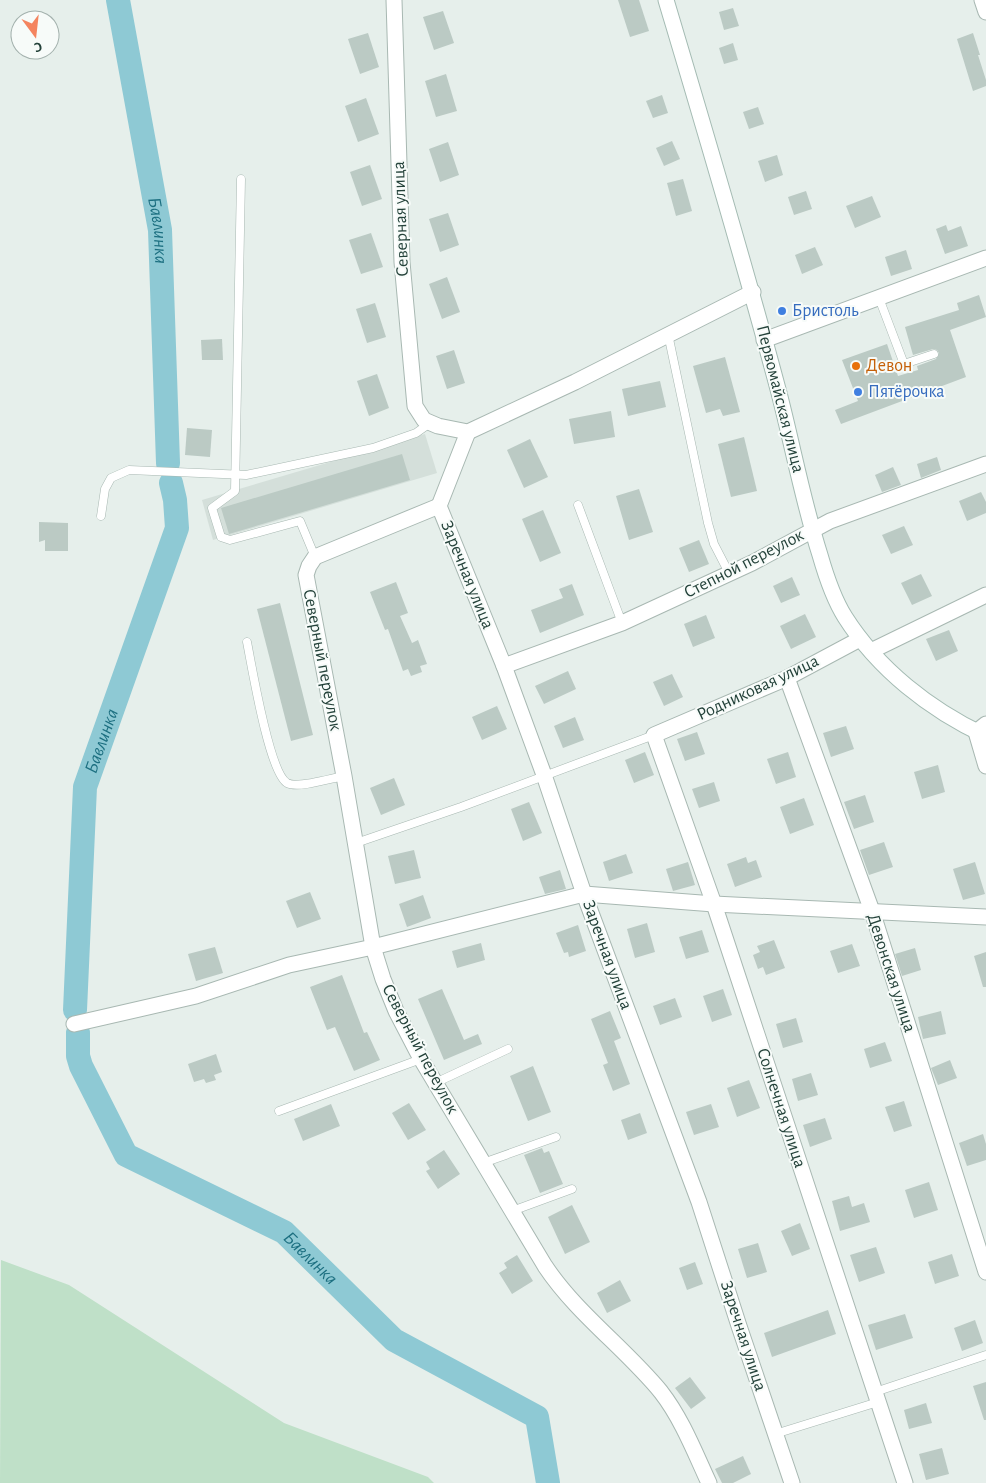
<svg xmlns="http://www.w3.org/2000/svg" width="986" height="1483" viewBox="0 0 986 1483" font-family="'Alegreya Sans',sans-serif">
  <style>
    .built { fill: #d4dfda }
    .green { fill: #bfe0c8 }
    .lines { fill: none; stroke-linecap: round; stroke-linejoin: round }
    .river { stroke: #8ec9d4; stroke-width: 24 }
    .building { fill: #bbcac4 }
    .lane-casing { stroke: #a8b8b2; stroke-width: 9 }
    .street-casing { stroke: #a8b8b2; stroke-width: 17 }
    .secondary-casing { stroke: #a4bbb3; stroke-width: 17 }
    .lane { stroke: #fff; stroke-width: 8 }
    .street { stroke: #fff; stroke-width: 15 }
    .secondary { stroke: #fff; stroke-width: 15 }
    .shop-dot { fill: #3f7fe0; stroke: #f7fbf9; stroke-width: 2 }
    .food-dot { fill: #e8710a; stroke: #f7fbf9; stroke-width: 2 }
    .labels { text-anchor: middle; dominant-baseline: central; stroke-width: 4; stroke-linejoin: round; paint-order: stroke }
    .street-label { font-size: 18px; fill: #24423a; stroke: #f7fbf9 }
    .shop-label { font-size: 18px; fill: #366cbe; stroke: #f7fbf9; text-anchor: start }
    .food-label { font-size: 18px; fill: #c56008; stroke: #f7fbf9; text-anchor: start }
    .water-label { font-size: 19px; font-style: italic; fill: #1c6f80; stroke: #f7fbf9 }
  </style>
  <rect width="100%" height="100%" fill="#e6efeb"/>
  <path class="built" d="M425 434 437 473 213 540 202 500Z"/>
  <path class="green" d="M1 1260 69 1285 284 1423 428 1477 434 1483H0Z"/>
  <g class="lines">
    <g class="river">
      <path id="s1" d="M118 0 160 230 168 463"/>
      <path id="s2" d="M75 1010 85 787 177 528 175 500 171 483"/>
      <path id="s3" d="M78 1033V1056L81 1066 126 1155 284 1232 394 1340 537 1417 548 1483"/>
    </g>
  </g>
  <g class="building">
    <path d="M618 0H639L649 31 630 37Z"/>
    <path d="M733 8 739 26 724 30 719 12Z"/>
    <path d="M443 11 454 43 434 50 423 17Z"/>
    <path d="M368 33 379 67 360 74 348 39Z"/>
    <path d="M973 33 980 55H978L986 80V86L973 91 957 39Z"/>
    <path d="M733 43 738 60 724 64 719 48Z"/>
    <path d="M446 74 457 111 436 117 425 81Z"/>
    <path d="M662 95 668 113 653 118 646 101Z"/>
    <path d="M366 98 379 134 358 142 345 106Z"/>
    <path d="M758 107 764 124 749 129 743 112Z"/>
    <path d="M672 141 680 159 664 166 656 148Z"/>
    <path d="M448 142 459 175 440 182 429 149Z"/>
    <path d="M777 155 783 175 765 182 758 161Z"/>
    <path d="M370 165 382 199 362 206 350 172Z"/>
    <path d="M683 179 692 211 676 216 667 183Z"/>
    <path d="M806 191 812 209 794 215 788 197Z"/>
    <path d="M872 196 881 217 855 228 846 206Z"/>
    <path d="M448 213 459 245 440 252 429 219Z"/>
    <path d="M946 225 948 231 961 226 968 246 945 254 936 229Z"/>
    <path d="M371 233 383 267 361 274 349 240Z"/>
    <path d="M815 247 823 265 802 274 795 255Z"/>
    <path d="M906 250 912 269 891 276 885 257Z"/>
    <path d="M447 277 460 312 442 319 429 284Z"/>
    <path d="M979 295 986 317 950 330 966 377 841 424 835 410 858 401 842 360 887 344 898 376 918 370 917 366 936 359 939 353 937 350 933 349 913 355 905 327 959 310 957 303Z"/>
    <path d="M375 303 386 337 367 343 356 309Z"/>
    <path d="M222 339 223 360H202L201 340Z"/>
    <path d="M454 350 465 383 447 389 436 356Z"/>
    <path d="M725 357 740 412 723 416 720 409 706 413 693 366Z"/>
    <path d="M377 374 389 408 369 416 357 381Z"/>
    <path d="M660 381 666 407 628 416 622 389Z"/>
    <path d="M611 411 615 437 574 444 569 419Z"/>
    <path d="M187 428 212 430 210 457 185 455Z"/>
    <path d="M744 437 757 491 731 497 718 444Z"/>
    <path d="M530 439 548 477 524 488 507 450Z"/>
    <path d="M402 454 410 480 229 534 221 508Z"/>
    <path d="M937 457 941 470 921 478 917 464Z"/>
    <path d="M893 467 901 485 882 492 875 475Z"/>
    <path d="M639 489 653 532 629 540 616 496Z"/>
    <path d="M981 492 986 502V513L967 521 959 501Z"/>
    <path d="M543 510 561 553 540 562 522 519Z"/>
    <path d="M39 522 68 523V551H45V540L39 542Z"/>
    <path d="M904 526 913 545 891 554 882 535Z"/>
    <path d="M699 540 709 564 689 572 679 548Z"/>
    <path d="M921 574 932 596 912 605 901 583Z"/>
    <path d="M792 577 800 595 781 603 773 586Z"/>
    <path d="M396 582 408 613 400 616 412 643 418 640 427 664 420 666 422 672 411 676 408 669 403 671 388 629 385 630 370 592Z"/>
    <path d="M572 584 584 615 540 633 531 610 563 598 559 589Z"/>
    <path d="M280 603 313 735 291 741 257 609Z"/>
    <path d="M805 614 816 637 791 649 780 626Z"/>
    <path d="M706 615 715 638 693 647 684 624Z"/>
    <path d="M949 630 958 651 936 661 926 639Z"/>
    <path d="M568 671 576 689 544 704 535 686Z"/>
    <path d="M672 674 683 697 664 706 653 682Z"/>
    <path d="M497 706 507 729 482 740 472 717Z"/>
    <path d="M575 717 584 740 563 748 554 726Z"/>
    <path d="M846 726 854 749 831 757 823 733Z"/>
    <path d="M697 732 705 754 685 761 677 739Z"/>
    <path d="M645 752 654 775 634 783 625 760Z"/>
    <path d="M788 752 796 777 776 784 767 759Z"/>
    <path d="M938 765 945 792 922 799 914 772Z"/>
    <path d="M394 778 405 805 381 815 370 788Z"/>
    <path d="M714 782 720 801 699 808 692 789Z"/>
    <path d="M865 795 874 822 854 829 844 802Z"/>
    <path d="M804 798 814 825 790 834 780 807Z"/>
    <path d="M529 802 542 833 523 841 511 809Z"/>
    <path d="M884 842 893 867 869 875 860 850Z"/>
    <path d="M414 850 421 878 395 884 388 856Z"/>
    <path d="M626 854 633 873 609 881 603 862Z"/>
    <path d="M746 857 748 863 756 860 762 877 735 887 727 864Z"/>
    <path d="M688 862 695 885 673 891 666 869Z"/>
    <path d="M975 862 985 894 963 900 953 869Z"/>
    <path d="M560 870 566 889 545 894 539 877Z"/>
    <path d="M310 892 321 919 297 928 286 901Z"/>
    <path d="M423 895 431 918 407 927 399 904Z"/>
    <path d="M647 923 655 952 635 958 627 929Z"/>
    <path d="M578 925 586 951 569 957 568 952 564 953 556 933Z"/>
    <path d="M702 930 709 952 686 959 679 937Z"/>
    <path d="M774 940 785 968 766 975 763 967 758 969 753 955 760 952 757 946Z"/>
    <path d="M481 943 485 960 457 968 452 951Z"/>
    <path d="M852 944 860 966 838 973 830 951Z"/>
    <path d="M215 947 223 973 196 981 188 954Z"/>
    <path d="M915 948 921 970 902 976 895 954Z"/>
    <path d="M986 952V987H983L974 956Z"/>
    <path d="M342 975 364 1033 367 1032 380 1060 354 1071 335 1027 327 1030 310 987Z"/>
    <path d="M442 989 464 1040 478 1034 482 1044 444 1060 418 999Z"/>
    <path d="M723 989 732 1015 712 1022 703 996Z"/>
    <path d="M675 998 682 1017 660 1025 653 1006Z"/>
    <path d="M610 1011 621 1038 614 1041 630 1084 613 1091 603 1065 608 1063 591 1019Z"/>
    <path d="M941 1011 946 1034 923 1039 918 1017Z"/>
    <path d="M796 1018 803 1042 783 1048 776 1024Z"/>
    <path d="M885 1042 892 1061 870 1068 864 1049Z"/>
    <path d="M216 1054 222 1072 214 1075 216 1080 206 1083 204 1079 194 1082 188 1064Z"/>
    <path d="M950 1060 957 1078 938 1085 931 1068Z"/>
    <path d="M533 1066 551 1112 528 1121 510 1076Z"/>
    <path d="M811 1073 818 1095 798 1101 792 1079Z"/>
    <path d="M749 1080 760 1108 737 1117 727 1088Z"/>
    <path d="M904 1101 912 1126 894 1132 885 1107Z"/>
    <path d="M409 1103 426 1130 408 1140 392 1113Z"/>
    <path d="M331 1104 340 1126 303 1141 294 1119Z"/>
    <path d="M711 1104 719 1127 694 1135 686 1112Z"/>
    <path d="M640 1113 647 1133 628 1140 621 1120Z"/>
    <path d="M825 1118 832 1139 810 1147 803 1125Z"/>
    <path d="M983 1134 986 1144V1160L967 1166 959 1143Z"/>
    <path d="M542 1148 544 1153 549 1151 563 1184 540 1193 524 1155Z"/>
    <path d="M444 1150 460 1174 438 1189 426 1171 430 1169 426 1162Z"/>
    <path d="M929 1182 938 1210 914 1218 905 1190Z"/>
    <path d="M849 1196 852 1207 864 1203 870 1222 840 1231 832 1201Z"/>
    <path d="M572 1205 590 1242 565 1254 548 1217Z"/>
    <path d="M800 1223 810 1249 792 1256 781 1231Z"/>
    <path d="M758 1243 767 1272 747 1278 738 1249Z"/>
    <path d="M876 1247 885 1273 859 1282 850 1255Z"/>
    <path d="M952 1254 959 1276 935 1284 928 1262Z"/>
    <path d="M517 1255 533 1281 512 1294 499 1273 507 1268 504 1263Z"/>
    <path d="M695 1262 703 1284 687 1290 679 1268Z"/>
    <path d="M620 1280 631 1301 607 1313 597 1293Z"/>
    <path d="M828 1310 836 1334 772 1357 764 1333Z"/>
    <path d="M905 1314 913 1338 876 1350 868 1325Z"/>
    <path d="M975 1320 983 1343 962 1351 954 1328Z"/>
    <path d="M690 1377 706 1398 691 1409 675 1388Z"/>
    <path d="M986 1382V1420H984L973 1386Z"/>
    <path d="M926 1403 932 1423 909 1429 904 1410Z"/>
    <path d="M942 1448 949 1474 926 1480 919 1454Z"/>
    <path d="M743 1456 751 1474 733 1483H722L715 1469Z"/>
  </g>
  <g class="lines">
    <g class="lane-casing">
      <g id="lane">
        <path d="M241 179 235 491 212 508 221 537 230 540 300 521 315 557"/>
        <path d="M879 298 904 364 934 354"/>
        <path d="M668 334 708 523 714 544 729 573"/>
        <path d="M578 505 622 623"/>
        <path d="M101 516 105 489 111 478 129 470 246 475 373 448 416 433 430 423"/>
        <path d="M247 642C252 667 269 772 287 783 298 789 332 778 344 776"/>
        <path d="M356 843 461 807 654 735"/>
        <path d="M435 1083 508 1049"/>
        <path d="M279 1111 421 1059"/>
        <path d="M483 1163 556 1137"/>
        <path d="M512 1211 572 1189"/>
        <path d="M875 1392 986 1355"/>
        <path d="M775 1434 878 1402"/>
      </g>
    </g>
    <g class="street-casing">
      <g id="street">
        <path d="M394 0 402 262 415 406 424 420 438 426 468 432 575 382 753 292"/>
        <path d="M982 0 986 12"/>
        <path d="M764 340 986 258"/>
        <path d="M468 432 439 506 504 666 544 775 584 894 699 1202 739 1326 792 1483"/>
        <path d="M439 506 315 557 309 566 306 575 344 776 373 947 383 979 396 1011 421 1059 545 1266C577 1314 625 1348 661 1392 682 1419 695 1453 709 1483"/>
        <path d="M860 639 787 678 654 735 714 904 905 1483"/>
        <path d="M871 651 986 595"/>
        <path d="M504 666 622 623 752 563 830 521 986 464"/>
        <path d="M787 678 872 911 986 1272"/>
        <path d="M986 724 976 732 986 766"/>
        <path d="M74 1024 196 996 289 965 373 947 584 894 714 904 986 917"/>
      </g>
    </g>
    <g class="secondary-casing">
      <path id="secondary" d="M666 0C705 131 744 261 779 393 793 447 803 502 820 555 826 576 833 598 845 617 878 669 930 710 986 736"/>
    </g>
    <use href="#lane" class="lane"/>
    <use href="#street" class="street"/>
    <use href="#secondary" class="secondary"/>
  </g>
  <g class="shop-dot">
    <circle cx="782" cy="311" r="5"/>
    <circle cx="858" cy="392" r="5"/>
  </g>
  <circle class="food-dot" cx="856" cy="366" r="5"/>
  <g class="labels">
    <g class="street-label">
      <text transform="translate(401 219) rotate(-92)">Северная улица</text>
      <text transform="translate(780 399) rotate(76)">Первомайская улица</text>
      <text transform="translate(744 564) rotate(-27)">Степной переулок</text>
      <text transform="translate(467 575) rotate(68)">Заречная улица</text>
      <text transform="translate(322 660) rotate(79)">Северный переулок</text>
      <text transform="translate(758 688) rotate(-25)">Родниковая улица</text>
      <text transform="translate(607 955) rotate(70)">Заречная улица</text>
      <text transform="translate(891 973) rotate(72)">Девонская улица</text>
      <text transform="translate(420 1049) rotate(62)">Северный переулок</text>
      <text transform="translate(781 1108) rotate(72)">Солнечная улица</text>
      <text transform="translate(743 1336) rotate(72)">Заречная улица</text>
    </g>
    <g class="shop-label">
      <text x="792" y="311">Бристоль</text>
      <text x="868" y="392">Пятёрочка</text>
    </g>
    <g class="food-label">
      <text x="866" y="366">Девон</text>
    </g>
    <g class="water-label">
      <text stroke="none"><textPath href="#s1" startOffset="234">Бавлинка</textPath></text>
      <text stroke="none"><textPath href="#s2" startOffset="272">Бавлинка</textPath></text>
      <text stroke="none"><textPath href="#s3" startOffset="346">Бавлинка</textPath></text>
    </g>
  </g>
  <g transform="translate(35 35) rotate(165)"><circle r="24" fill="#f7fbf9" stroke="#a3b1ad"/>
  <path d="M0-4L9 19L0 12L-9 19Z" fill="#f4845f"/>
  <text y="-8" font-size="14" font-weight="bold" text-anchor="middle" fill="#24423a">С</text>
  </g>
</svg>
